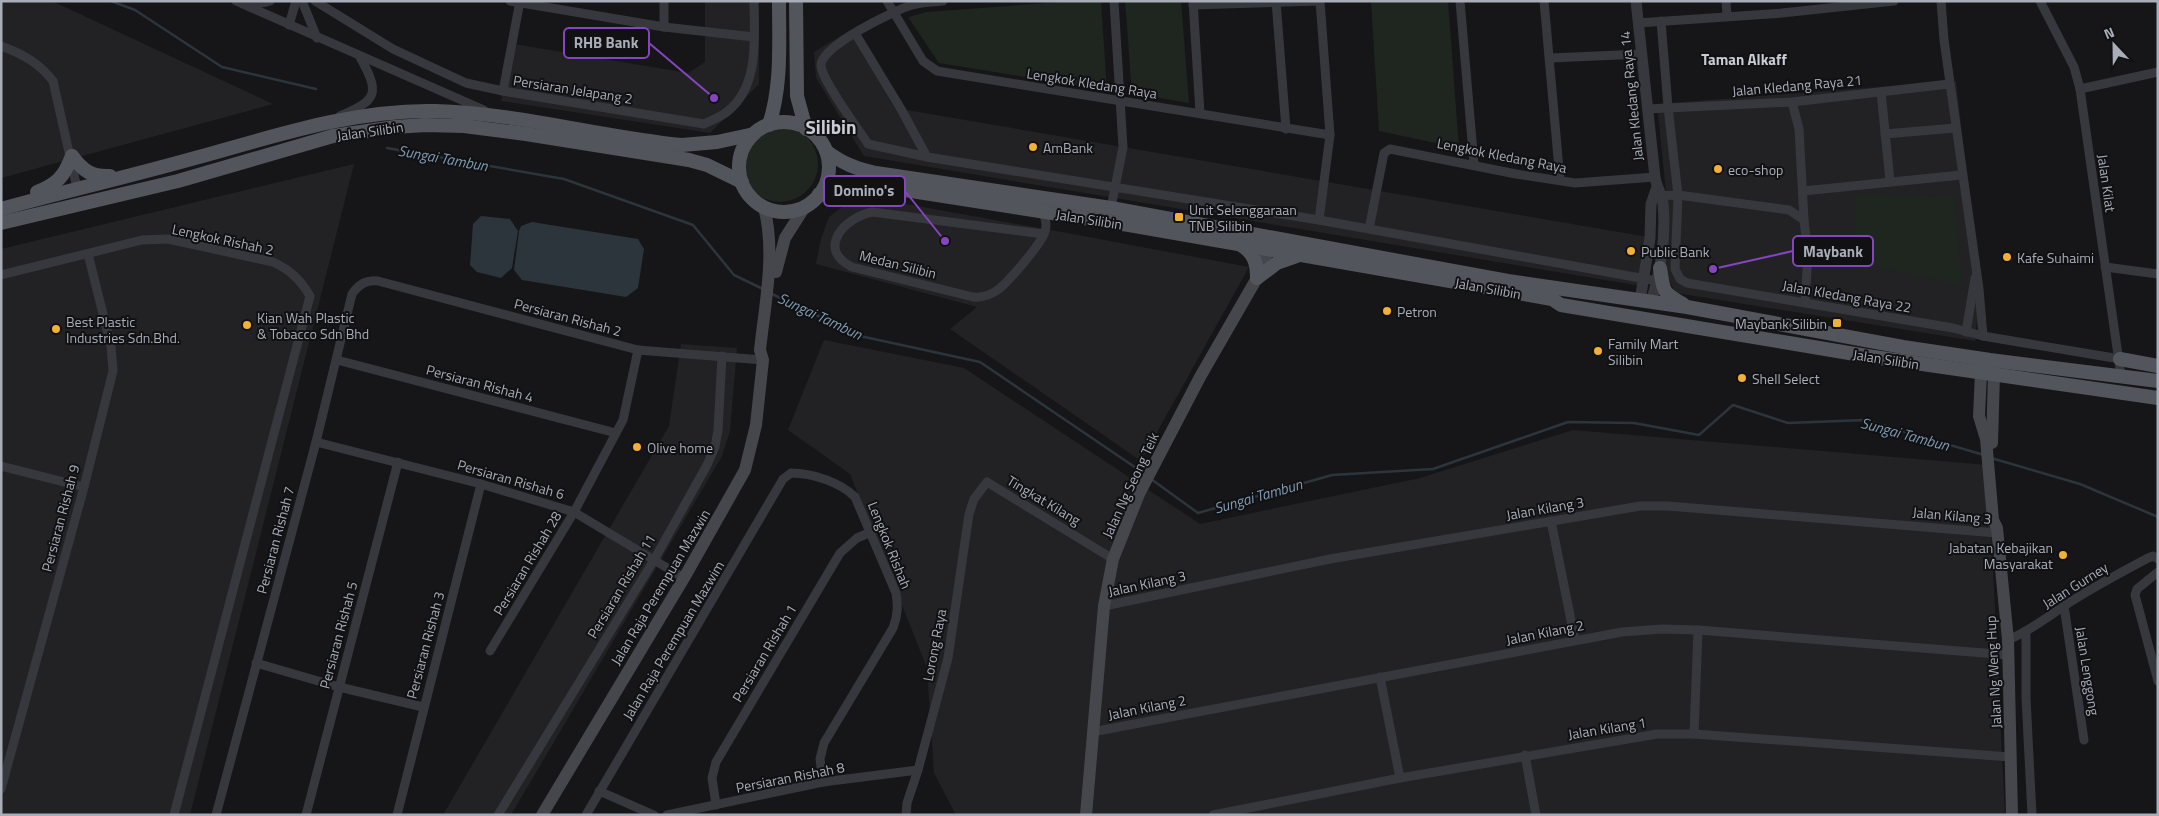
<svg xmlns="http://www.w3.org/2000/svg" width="2159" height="816" viewBox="0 0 2159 816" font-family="'Titillium Web',sans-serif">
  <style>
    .built { fill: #222225 }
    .green { fill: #1e261f }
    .water { fill: #2c353c }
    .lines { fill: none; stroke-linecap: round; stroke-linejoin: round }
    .stream { stroke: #2c353c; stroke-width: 2.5 }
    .minor { stroke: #37383d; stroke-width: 9 }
    .tertiary { stroke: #37383d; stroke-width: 11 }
    .secondary { stroke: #45474d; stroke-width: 12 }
    .primary { stroke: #53555c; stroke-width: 14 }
    .poi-dot { fill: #f2b134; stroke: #111113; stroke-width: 2 }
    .labels { text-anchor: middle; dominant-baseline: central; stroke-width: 4; stroke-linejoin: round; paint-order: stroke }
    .street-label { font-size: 14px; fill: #a8adb8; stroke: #111113 }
    .poi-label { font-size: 14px; fill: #a8adb8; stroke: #111113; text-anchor: start }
    .neighbourhood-label { font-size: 15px; font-weight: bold; fill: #c9ccd4; stroke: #111113 }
    .water-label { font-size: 15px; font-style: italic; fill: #7f9bb3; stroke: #111113 }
    .district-label { font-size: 19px; font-weight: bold; fill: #c9ccd4; stroke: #111113 }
    .leader { fill: none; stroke: #8446be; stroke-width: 2 }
    .callout-dot { fill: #8446be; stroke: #111113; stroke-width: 2 }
    .callout { fill: #111113; stroke: #8446be; stroke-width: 2 }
    .callout-label { font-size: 15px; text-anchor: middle; font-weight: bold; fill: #a8adb8 }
  </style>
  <rect width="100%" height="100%" fill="#161618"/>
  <g class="built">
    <path d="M1 1 54 2 273 104 1 178Z"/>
    <path d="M705 1H759V84L710 133 501 101 514 44 688 73 705 62Z"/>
    <path d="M852 29 901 109 1648 237 1641 286 864 156 816 78 814 52Z"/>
    <path d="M1956 81 1980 289 1975 341 1676 293 1666 276 1667 202 1657 104Z"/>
    <path d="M354 164 190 815H1V249Z"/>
    <path d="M857 195 1067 233 1249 267 1141 461 950 329 977 307 816 264 821 239 829 217Z"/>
    <path d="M824 340 964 368 1200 524 1420 478 1573 430 1988 465 2005 815H956L934 773 927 668 850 474 788 430Z"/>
    <path d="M681 344 737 348 730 431 722 456 511 815H443L669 426Z"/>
  </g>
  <g class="green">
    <path d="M1074 1H1101L1107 90 939 63 908 17 927 12Z"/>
    <path d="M1125 1H1181L1189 103 1132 93Z"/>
    <path d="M1371 1H1448L1459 148 1379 131Z"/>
    <circle cx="780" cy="164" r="38"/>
    <path d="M1855 194 1954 197 1962 286 1856 262Z"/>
  </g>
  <g class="water">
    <path d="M481 216 510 219 518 231 512 268 501 278 477 272 470 265 473 224Z"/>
    <path d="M532 222 638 239 644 249 638 288 626 297 522 280 514 270 519 231 521 226Z"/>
  </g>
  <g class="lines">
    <g class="stream">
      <path d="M111 1 135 10 222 67 316 89"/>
      <path d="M387 148 564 179 693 225 734 275 763 289"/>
      <path d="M770 293 860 336 980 362 1145 474"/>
      <path d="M1991 458 2080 484 2158 517"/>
      <path d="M1151 479 1198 513 1332 475 1433 469 1568 422 1634 423 1699 435 1733 405 1788 423 1865 420 1984 455"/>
    </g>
    <g class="minor">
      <path d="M236 1 484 110"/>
      <path d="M302 1 317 38"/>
      <path d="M315 1 393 49 466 83 503 91 704 124C712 120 721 117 728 111 760 85 754 38 754 1"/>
      <path d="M510 1 664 27 754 37"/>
      <path d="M887 1 923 61 937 71 1330 135"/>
      <path d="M943 1C933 2 922 2 912 5 895 10 821 46 821 65 821 80 858 128 868 144L927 157 1319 220 1657 281"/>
      <path d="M1193 1 1200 113"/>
      <path d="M1276 1 1286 129"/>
      <path d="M1460 1 1474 164"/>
      <path d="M1544 1 1560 180"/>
      <path d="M1726 1 1727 16"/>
      <path d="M1941 1 1944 40 1979 289 1983 336"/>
      <path d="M2040 1 2074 67 2080 89 2121 376"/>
      <path d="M1193 5 1320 1 1330 135 1319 220"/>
      <path d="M248 6 270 1"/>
      <path d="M1661 21 1668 107 1678 195 1675 269 1680 279 1687 283 1953 328 1983 336 2120 359"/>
      <path d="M1638 23 1782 13 1894 1"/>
      <path d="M289 25 296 1"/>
      <path d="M664 27V1"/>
      <path d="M855 33 901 109 927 157"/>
      <path d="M1 46C23 54 39 63 53 81L77 188"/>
      <path d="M1551 58 1641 54"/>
      <path d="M2080 89 2158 72"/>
      <path d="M503 91 520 1"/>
      <path d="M1881 92 1890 181"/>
      <path d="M1792 102 1799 129 1804 220 1808 255 1805 302"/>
      <path d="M1647 109 1792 102 1949 84"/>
      <path d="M340 116C378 100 380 93 360 57"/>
      <path d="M1885 134 1955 128"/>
      <path d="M1803 191 1961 175"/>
      <path d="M1655 196 1678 195 1789 210 1804 220"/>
      <path d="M1111 208 1123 147 1114 1"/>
      <path d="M1043 211C1045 219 1048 226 1044 234 1039 246 1010 280 999 289 991 295 983 298 973 297L852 267C816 249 844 218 872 212L1044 234"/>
      <path d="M1369 229 1384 153 1390 149 1516 174 1575 183 1655 177"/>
      <path d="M2105 267 2158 274"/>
      <path d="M1 275 142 240 168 239 273 262C290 270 300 279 310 296L174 815"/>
      <path d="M1966 332 1975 278"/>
      <path d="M337 360 616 433"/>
      <path d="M316 442 481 484 574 512 684 578"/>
      <path d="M1 466 84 487"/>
      <path d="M1551 521 1575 640"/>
      <path d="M2158 572 2137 589 2135 595 2158 681"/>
      <path d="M1104 606 1330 559 1640 506H1668L1997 533"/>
      <path d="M2064 606 2084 740"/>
      <path d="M2026 633V698L2032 815"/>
      <path d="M2008 640C2029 631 2045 619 2064 606 2091 588 2120 573 2148 558L2153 556 2158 559"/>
      <path d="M490 651 574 512 623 420 638 350"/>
      <path d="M256 663 339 687 423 707"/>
      <path d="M1380 677 1400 778"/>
      <path d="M1092 732 1622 632 1662 629 1698 630 2009 655"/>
      <path d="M1694 734 1698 630"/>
      <path d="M1525 755 1536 815"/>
      <path d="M1 789 84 487 113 371 111 346 88 254"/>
      <path d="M599 791 654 815"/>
      <path d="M716 805 712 778 716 762 840 553 857 538 871 532"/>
      <path d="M216 815 316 442 352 294C359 284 366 280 378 281L638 350 763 360"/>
      <path d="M306 815 398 462"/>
      <path d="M397 815 481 484"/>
      <path d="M498 815 654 560 707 465 715 447 718 430 722 356"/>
      <path d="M586 815 783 479 791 473C812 473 840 482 855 497L896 593C898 606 898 615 893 628L824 743 820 759 823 782"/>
      <path d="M667 815 823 782 918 770"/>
      <path d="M906 815 907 803 918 770 948 658 969 514 974 499 987 482 1113 559"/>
      <path d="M1213 815 1400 778 1657 734H1694L2011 757"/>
    </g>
    <g class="tertiary">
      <path d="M1636 1 1655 177C1656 186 1662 194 1663 203 1666 236 1661 270 1651 302"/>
      <path d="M1640 301 1650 238 1651 204 1657 187"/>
    </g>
    <g class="secondary">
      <path d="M776 272 785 238 806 205"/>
      <path d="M1987 364 1981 373 1979 416 1986 439 1993 520 1997 528 2008 640 2012 815"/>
      <path d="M1991 366 1994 374 1992 443"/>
      <path d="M542 815 684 578 745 470 756 425 763 360 760 350C765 303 776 253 764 207"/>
      <path d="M1086 815 1104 606 1113 559 1139 494 1200 377 1261 271 1268 250"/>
    </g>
    <g class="primary">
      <path d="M796 1 797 96 806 129"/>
      <circle cx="784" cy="167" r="45"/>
      <path d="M769 125C782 85 779 44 779 1"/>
      <path d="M826 151C842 163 856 169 876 173L1111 208 1508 281 1687 307 1903 347 1990 360 2158 381"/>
      <path d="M72 156C83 171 92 177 110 176"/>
      <path d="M37 192C57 184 64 177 72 156"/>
      <path d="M819 194 845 185H873L1129 225 1552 299 1561 305 1867 356 2158 398"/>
      <path d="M1 209C66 191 131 176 195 158 272 137 354 109 435 111 518 113 600 137 682 145L717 142 754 134"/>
      <path d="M1 223 178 181 333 136 395 127 425 125 464 126 526 134 689 160 707 165 742 182"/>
      <path d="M1241 245C1254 253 1257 263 1257 278"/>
      <path d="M1660 268C1664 290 1660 291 1683 304"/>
      <path d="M1257 278 1277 263 1297 256"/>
      <path d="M2120 359 2158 366"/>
    </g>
  </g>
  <g class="poi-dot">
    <circle cx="1033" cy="147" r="5"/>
    <circle cx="1718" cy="169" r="5"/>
    <rect x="1174" y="212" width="10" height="10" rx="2.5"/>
    <circle cx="1631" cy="251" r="5"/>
    <circle cx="2007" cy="257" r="5"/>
    <circle cx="1387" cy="311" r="5"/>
    <rect x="1832" y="318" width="10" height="10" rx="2.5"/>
    <circle cx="247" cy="325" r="5"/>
    <circle cx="56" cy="329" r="5"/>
    <circle cx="1598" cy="351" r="5"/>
    <circle cx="1742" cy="378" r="5"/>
    <circle cx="637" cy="447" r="5"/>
    <circle cx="2063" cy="555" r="5"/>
  </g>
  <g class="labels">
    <g class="street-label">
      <text transform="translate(1092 83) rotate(9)">Lengkok Kledang Raya</text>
      <text transform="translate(1797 85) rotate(-5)">Jalan Kledang Raya 21</text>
      <text transform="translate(573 89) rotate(9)">Persiaran Jelapang 2</text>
      <text transform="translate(1631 96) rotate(-96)">Jalan Kledang Raya 14</text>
      <text transform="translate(370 131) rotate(-8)">Jalan Silibin</text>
      <text transform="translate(1502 155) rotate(11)">Lengkok Kledang Raya</text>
      <text transform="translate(2107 183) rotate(82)">Jalan Kilat</text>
      <text transform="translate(1089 219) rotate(9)">Jalan Silibin</text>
      <text transform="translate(223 239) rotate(12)">Lengkok Rishah 2</text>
      <text transform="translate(898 264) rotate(14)">Medan Silibin</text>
      <text transform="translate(1488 288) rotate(10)">Jalan Silibin</text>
      <text transform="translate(1847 296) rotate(10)">Jalan Kledang Raya 22</text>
      <text transform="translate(568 317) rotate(15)">Persiaran Rishah 2</text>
      <text transform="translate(1886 359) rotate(9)">Jalan Silibin</text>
      <text transform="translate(480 383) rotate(15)">Persiaran Rishah 4</text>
      <text transform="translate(511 479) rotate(16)">Persiaran Rishah 6</text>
      <text transform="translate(1130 485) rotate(-65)">Jalan Ng Seong Teik</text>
      <text transform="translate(1044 500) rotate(31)">Tingkat Kilang</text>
      <text transform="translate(1545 508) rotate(-10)">Jalan Kilang 3</text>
      <text transform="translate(1952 515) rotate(5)">Jalan Kilang 3</text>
      <text transform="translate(60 518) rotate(-75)">Persiaran Rishah 9</text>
      <text transform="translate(275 540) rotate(-75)">Persiaran Rishah 7</text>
      <text transform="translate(890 545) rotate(68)">Lengkok Rishah</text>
      <text transform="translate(527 563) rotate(-59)">Persiaran Rishah 28</text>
      <text transform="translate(1147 583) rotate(-12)">Jalan Kilang 3</text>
      <text transform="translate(2075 585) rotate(-32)">Jalan Gurney</text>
      <text transform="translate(621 586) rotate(-59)">Persiaran Rishah 11</text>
      <text transform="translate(660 587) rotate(-59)">Jalan Raja Perempuan Mazwin</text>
      <text transform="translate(1545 632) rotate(-11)">Jalan Kilang 2</text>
      <text transform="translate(338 635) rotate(-75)">Persiaran Rishah 5</text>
      <text transform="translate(673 640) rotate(-59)">Jalan Raja Perempuan Mazwim</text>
      <text transform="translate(425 645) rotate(-75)">Persiaran Rishah 3</text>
      <text transform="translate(934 645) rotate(-79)">Lorong Raya</text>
      <text transform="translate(764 653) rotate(-59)">Persiaran Rishah 1</text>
      <text transform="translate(2088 671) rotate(81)">Jalan Lenggong</text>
      <text transform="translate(1993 672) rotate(-93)">Jalan Ng Weng Hup</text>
      <text transform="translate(1147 707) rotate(-11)">Jalan Kilang 2</text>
      <text transform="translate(1607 728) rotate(-9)">Jalan Kilang 1</text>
      <text transform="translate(790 777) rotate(-11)">Persiaran Rishah 8</text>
    </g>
    <g class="poi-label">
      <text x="1043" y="147">AmBank</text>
      <text x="1728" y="169">eco-shop</text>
      <text x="1189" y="209">Unit Selenggaraan<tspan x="1189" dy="16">TNB Silibin</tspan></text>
      <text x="1641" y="251">Public Bank</text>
      <text x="2017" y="257">Kafe Suhaimi</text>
      <text x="1397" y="311">Petron</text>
      <text x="257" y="317">Kian Wah Plastic<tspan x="257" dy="16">&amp; Tobacco Sdn Bhd</tspan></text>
      <text x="66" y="321">Best Plastic<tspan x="66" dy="16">Industries Sdn.Bhd.</tspan></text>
      <text x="1827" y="323" text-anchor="end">Maybank Silibin</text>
      <text x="1608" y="343">Family Mart<tspan x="1608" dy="16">Silibin</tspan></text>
      <text x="1752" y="378">Shell Select</text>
      <text x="647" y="447">Olive home</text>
      <text x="2053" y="547" text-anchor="end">Jabatan Kebajikan<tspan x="2053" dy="16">Masyarakat</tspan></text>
    </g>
    <g class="neighbourhood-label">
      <text x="1744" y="59">Taman Alkaff</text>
    </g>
    <g class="water-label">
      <text transform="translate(443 158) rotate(10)">Sungai Tambun</text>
      <text transform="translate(820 316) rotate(25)">Sungai Tambun</text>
      <text transform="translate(1905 434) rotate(15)">Sungai Tambun</text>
      <text transform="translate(1258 496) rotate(-16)">Sungai Tambun</text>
    </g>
    <g class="district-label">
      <text x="831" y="126">Silibin</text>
    </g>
  </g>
  <path class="leader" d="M714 98L649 43M945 241L905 191M1713 269L1793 251"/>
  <g class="callout-dot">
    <circle cx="714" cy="98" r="5"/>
    <circle cx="945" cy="241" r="5"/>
    <circle cx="1713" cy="269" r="5"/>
  </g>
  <g class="callout">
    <rect x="564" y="28" width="85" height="30" rx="5"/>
    <rect x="824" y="176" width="81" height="30" rx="5"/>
    <rect x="1793" y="236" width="80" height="30" rx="5"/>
  </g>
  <g class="callout-label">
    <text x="606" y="48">RHB Bank</text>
    <text x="864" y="196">Domino's</text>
    <text x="1833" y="257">Maybank</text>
  </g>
  <rect width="2159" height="816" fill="none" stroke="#a8adb8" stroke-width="5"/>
  <g transform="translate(2114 45) rotate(338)" stroke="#111113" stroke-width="4" paint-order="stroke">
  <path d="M0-4L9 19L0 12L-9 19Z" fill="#a8adb8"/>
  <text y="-8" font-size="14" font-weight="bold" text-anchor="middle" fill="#a8adb8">N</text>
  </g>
</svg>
